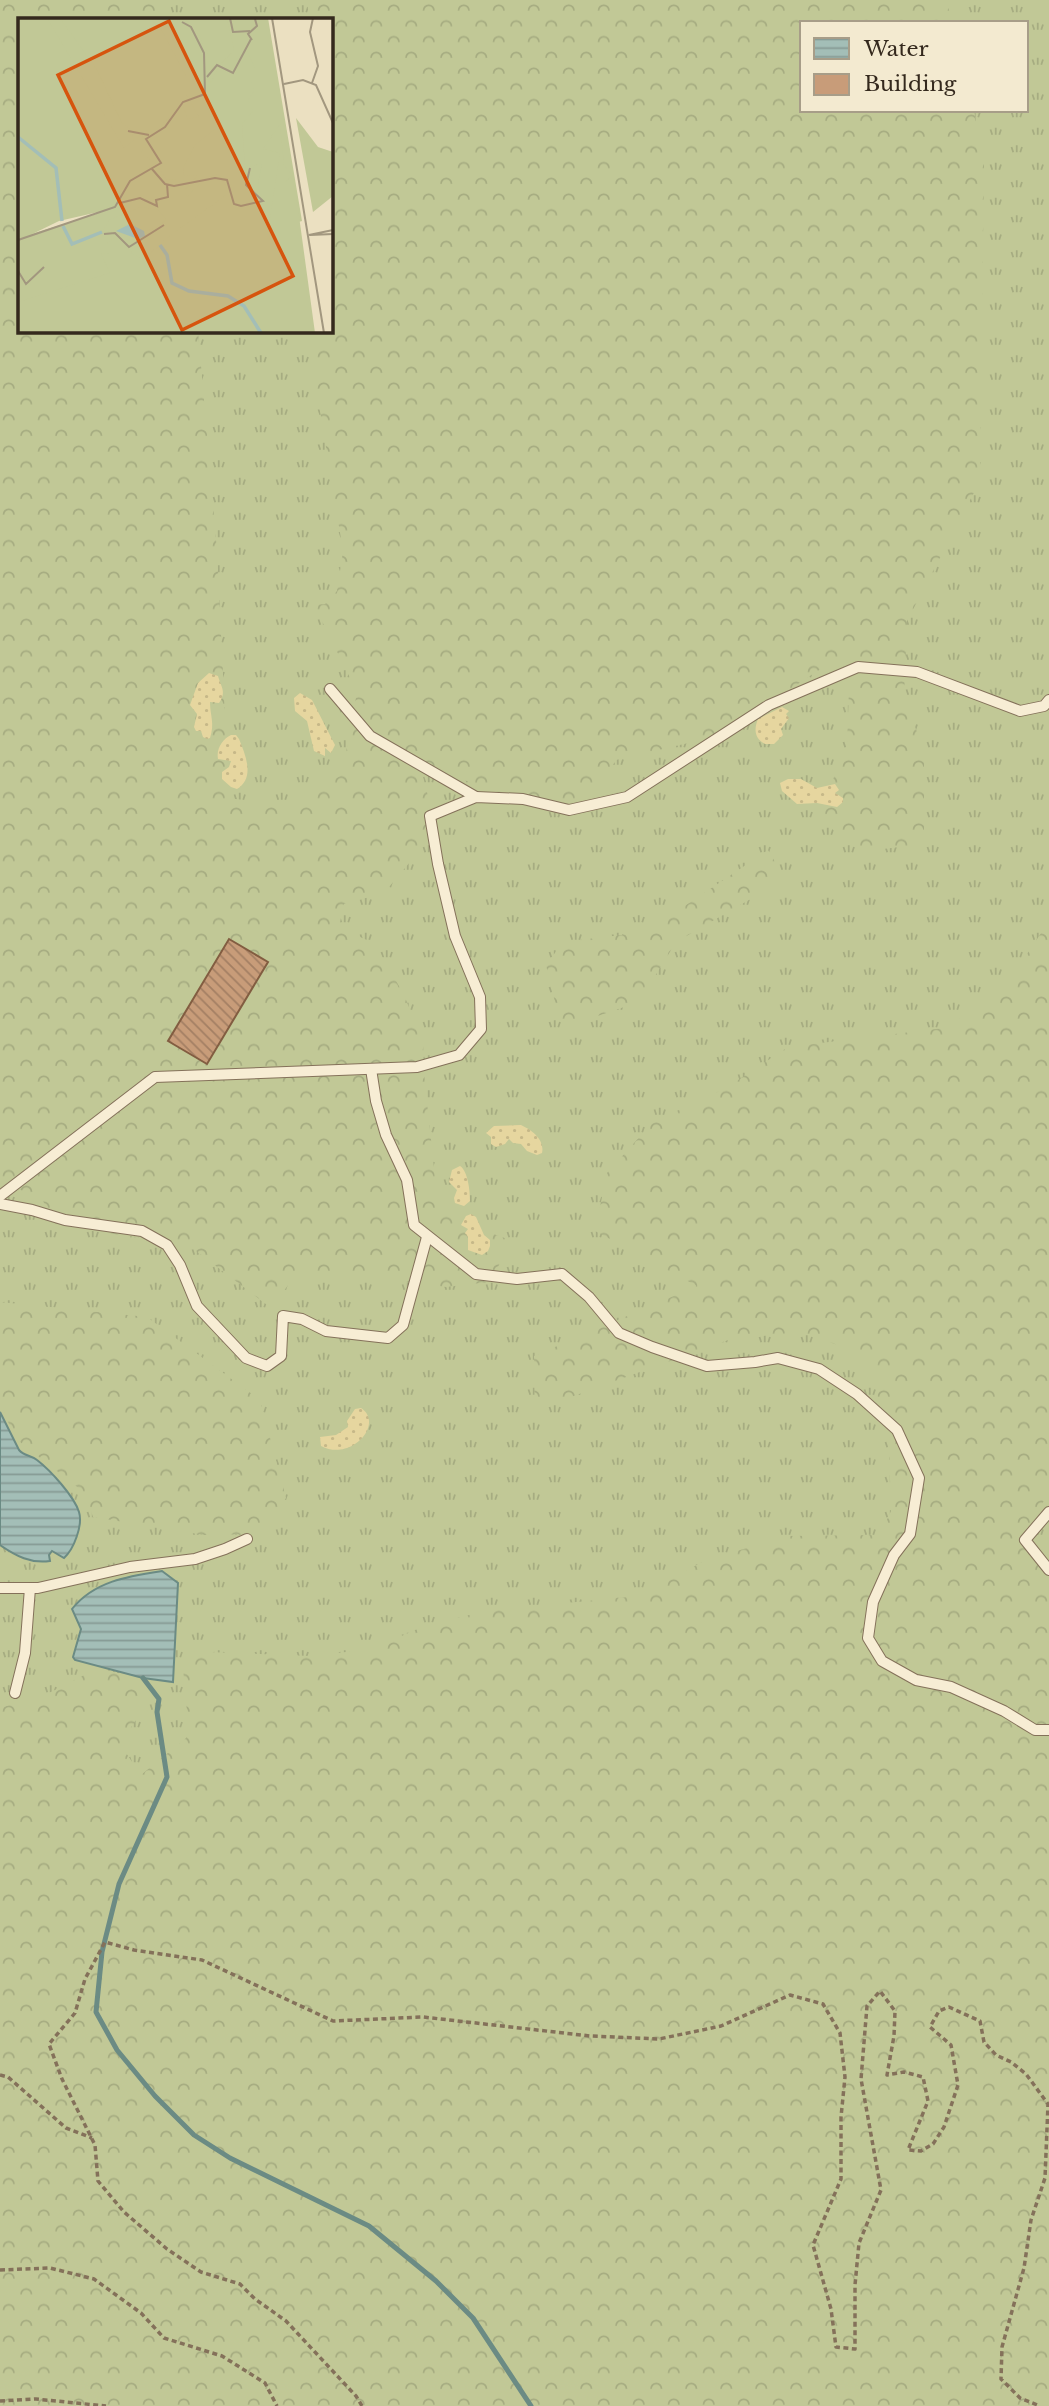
<svg xmlns="http://www.w3.org/2000/svg" width="1049" height="2406" viewBox="0 0 1049 2406" font-family="'Libre Baskerville',serif">
  <style>
    .grass { fill: url(#grass-tufts); fill-rule: evenodd }
    .forest { fill: url(#forest-crowns) }
    .sand { fill: url(#sand-dots) }
    .water { fill: url(#water-rules); stroke: #6b8b84; stroke-width: 2 }
    .lines { fill: none; stroke-linecap: round; stroke-linejoin: round }
    .stream { stroke: #6b8b84; stroke-width: 5 }
    .building { fill: url(#building-back-hatch); stroke: #825d41; stroke-width: 2 }
    .lane-casing { stroke: #84715a; stroke-width: 12 }
    .path { stroke: #84715a; stroke-width: 3.5; stroke-dasharray: 5 3.5; stroke-linecap: butt }
    .lane { stroke: #f7edd4; stroke-width: 10 }
    .inset-river { fill: none; stroke: #a3beb7; stroke-width: 3.5 }
    .inset-road { fill: none; stroke: #a2977f; stroke-width: 2 }
    .view { fill: #d6540e; fill-opacity: 0.15; stroke: #d6540e; stroke-width: 3.5 }
    .inset-edge { fill: none; stroke: #34291d; stroke-width: 3.5 }
  </style>
  <defs>
    <pattern id="grass-tufts" width="24" height="20" patternUnits="userSpaceOnUse" patternTransform="scale(1.75)"><rect width="24" height="20" fill="#c1c896"/><path d="M3 7l-1-3M5 7V3M7 7l1-3M15 17l-1-3M17 17v-4M19 17l1-3" fill="none" stroke="#a6ac81"/></pattern>
    <pattern id="forest-crowns" width="20" height="18" patternUnits="userSpaceOnUse" patternTransform="scale(1.75)"><rect width="20" height="18" fill="#c1c896"/><path d="M2 6a3 3 0 1 1 6 0M12 15a3 3 0 1 1 6 0" fill="none" stroke="#a6ac81"/></pattern>
    <pattern id="sand-dots" width="8" height="8" patternUnits="userSpaceOnUse" patternTransform="scale(1.75)"><rect width="8" height="8" fill="#e6d69f"/><path d="M2 2h.1M6 6h.1" fill="none" stroke="#c6b888" stroke-width="1.8" stroke-linecap="round"/></pattern>
    <pattern id="water-rules" width="6" height="5" patternUnits="userSpaceOnUse" patternTransform="scale(1.75)"><rect width="6" height="5" fill="#a3beb7"/><path d="M0 2.5h6" fill="none" stroke="#869a94"/></pattern>
    <pattern id="building-back-hatch" width="6" height="6" patternUnits="userSpaceOnUse" patternTransform="scale(1.75)"><rect width="6" height="6" fill="#c89c79"/><path d="M-1 5l2 2M0 0l6 6M5-1l2 2" fill="none" stroke="#a37f63"/></pattern>
  </defs>
  <rect width="100%" height="100%" fill="#ebe0c1"/>
  <path class="grass" d="M145 0H1049V1972L0 1775V847L176 331H331V19H147ZM802 23H1026V110H802Z"/>
  <g class="forest">
    <path d="M0 0H170L171 19H19V331H198L217 551 229 798 284 806 342 775 357 692 314 605 325 604 337 591 343 551 315 380 316 331H331V19H309L307 0H945L954 23H802V110H974L984 162 980 481 907 621 904 697 924 751V844L875 850 844 842 819 814 847 745 849 689 839 657 718 736 616 760 598 789 565 816 487 791 436 766 420 765 428 796 426 843 384 893 344 904 339 927 375 944 404 995 423 1042 424 1073 437 1197 469 1225 513 1241 489 1282 446 1287 356 1276H295L271 1308 187 1244 56 1226 43 1201 19 1189 0 1193Z"/>
    <path d="M768 850 785 879 676 942 639 1002 565 1027 555 1002 546 965 563 942 646 932Z"/>
    <path d="M1049 921V1493L1044 1499 1030 1549 1049 1580V1831L1044 1848 1049 1851V2406H0V1708L47 1694 98 1668 138 1678 148 1686 136 1720 120 1744 141 1775 186 1738 188 1723 182 1657 208 1652 311 1656 372 1649 431 1623 493 1610 639 1596 706 1560 788 1536 880 1535 891 1511 889 1447 871 1367 857 1352 801 1332 731 1339 535 1410 534 1356 697 1286 595 1231 607 1173 653 1122 726 1088 788 1047 944 1028 999 996Z"/>
    <path d="M0 1302 147 1317 260 1400 286 1498 259 1534 204 1535 93 1517 85 1493 15 1438 0 1403Z"/>
  </g>
  <g class="sand">
    <path d="M209 673 218 676C221 687 227 692 219 703L210 702C210 716 215 723 210 738L207 739 203 737 201 731H196L194 727 197 714 190 705 198 683Z"/>
    <path d="M300 693 312 700 335 745 331 753 325 748V756L314 751 307 721 295 711 294 698Z"/>
    <path d="M782 707 789 711 786 714 789 718 781 729 783 735 774 744H765C754 738 754 729 758 719Z"/>
    <path d="M231 735H236L239 739C246 756 255 778 237 789L231 787 222 779V772L229 767 231 761 218 759C216 748 223 739 231 735Z"/>
    <path d="M788 779H801L817 788 835 784 839 790 835 793 843 798V802L837 807 817 803 797 804 782 791 780 783Z"/>
    <path d="M521 1125C532 1130 545 1140 542 1153L537 1155 527 1151 521 1144 513 1143 509 1139 505 1144 496 1147 491 1144V1137L486 1133 494 1126Z"/>
    <path d="M460 1166C468 1171 470 1191 470 1201L464 1206 455 1203 454 1198 457 1190 449 1182 452 1170Z"/>
    <path d="M471 1214 476 1217 484 1235 490 1240V1246L488 1251 482 1255 468 1250V1237L465 1233 468 1229 461 1225 466 1216Z"/>
    <path d="M361 1408C385 1424 351 1462 321 1446L320 1437 336 1435 348 1427 347 1421 355 1409Z"/>
  </g>
  <g class="water">
    <path d="M0 1412 19 1450C24 1456 31 1455 37 1460 50 1470 74 1496 79 1512 83 1525 74 1549 64 1558L52 1551 49 1555 50 1561C31 1564 16 1556 0 1545Z"/>
    <path d="M162 1571 178 1583 173 1682 143 1678 75 1660 73 1657 81 1629 72 1609C94 1581 129 1576 162 1571Z"/>
  </g>
  <g class="lines">
    <path class="stream" d="M143 1678 159 1699 157 1712 167 1777 119 1884 102 1952 96 2012 117 2050 155 2096 194 2135 230 2158 369 2226 436 2281 473 2318 531 2406"/>
  </g>
  <path class="building" d="M229 939 268 962 207 1064 168 1041Z"/>
  <g class="lines">
    <g class="lane-casing">
      <g id="lane">
        <path d="M330 689 370 736 476 797"/>
        <path d="M371 1069 376 1101 386 1135 407 1180 414 1225 476 1274 517 1279 562 1274 589 1297 619 1333 652 1347 707 1366 755 1362 778 1358 819 1369 857 1394 897 1430 919 1478 910 1534 894 1555 873 1602 868 1638 882 1661 916 1680 951 1687 1004 1711 1035 1730H1049"/>
        <path d="M0 1196 155 1077 417 1067 459 1055 481 1029 480 997 455 936 438 864 430 816 476 797 523 799 569 810 627 797 769 705 858 667 917 672 1020 711 1044 706 1049 700"/>
        <path d="M0 1204 32 1210 65 1220 142 1231 167 1245 180 1265 197 1306 246 1358 267 1366 281 1356 283 1316 302 1319 326 1331 388 1338 403 1325 427 1237"/>
        <path d="M1049 1512 1025 1540 1049 1570"/>
        <path d="M0 1588H38L130 1567 195 1559 225 1549 247 1539"/>
        <path d="M15 1693 25 1653 30 1588"/>
      </g>
    </g>
    <g class="path">
      <path d="M0 2075 8 2077 66 2128 92 2138"/>
      <path d="M0 2270 50 2268 94 2279 141 2313 164 2338 222 2356 265 2383 277 2406"/>
      <path d="M0 2401 36 2399 106 2406"/>
      <path d="M362 2406 356 2396 286 2321 255 2299 240 2284 201 2272 167 2249 124 2212 98 2181 95 2145 62 2079 49 2044 75 2013 85 1979 105 1942 134 1950 202 1960 333 2021 423 2017 590 2036 659 2039 721 2026 790 1995 823 2004 840 2033 845 2077 841 2117V2179L813 2245 831 2309 836 2347 855 2349V2285L859 2243 881 2190 861 2079 867 2006 880 1991 895 2011 894 2036 887 2075 904 2072 923 2077 928 2101 908 2150 921 2151 933 2144 944 2127 958 2085 951 2045 930 2027 939 2011 949 2007 980 2021 984 2042 996 2055 1011 2062 1026 2074 1048 2104 1045 2178 1031 2220 1024 2268 1002 2347 1001 2379 1020 2398 1040 2406"/>
    </g>
    <use href="#lane" class="lane"/>
  </g>
  <g transform="translate(18 18)">
    <rect width="315" height="315" fill="#ebe0c1"/>
    <path d="M25 0H250L284 203 0 286V220L78 196Z" fill="#c1c896"/>
    <path d="M0 0H29L106 130 116 122 113 112 104 105 79 52 42 0H131L143 11 168 58V76L181 99 169 101 165 86 144 106 142 114 124 117 129 124 123 135 138 146 148 161 158 162V168L136 182H103L89 192 41 203 0 223ZM157 0H209L216 33 201 47 194 63 191 65 187 52 191 40 182 18ZM229 33 237 50 233 62 236 73 230 82 235 93 224 106 228 162 232 170 236 148 244 145 240 166 246 199 252 200 262 135 245 131 262 106 266 147 274 157 267 165 278 176 297 315H0V284L92 255 83 236 91 235 88 226 97 219V213L84 215 91 202 123 189 140 192 148 201 141 209 128 213 113 206 104 208 121 220 113 235 124 241 141 228 146 238 149 231 145 223 212 174 200 156 186 161 169 179 166 173 179 158 166 157 165 150 177 127 197 111 221 39ZM278 100 300 129 315 134V178L295 194Z" fill="#c1c896"/>
    <path d="M112 206 126 213 127 218 120 221 98 213Z" fill="#a3beb7"/>
    <path class="inset-river" d="M0 119 38 150 44 203M45 208 54 226 84 214M142 227 149 237 154 265 171 273 210 278 226 288 243 315"/>
    <path class="inset-road" d="M212 0 215 14 232 13M254 0 306 315M234 22 230 16 239 8 237 1M189 59 199 47 215 55 233 21M294 65 300 48 292 14 295 0M266 66 285 62 298 67 315 105M110 113 131 117M134 151 147 166 156 168 197 160 209 162 216 186 223 188 245 183 228 167 232 150M102 185 122 180 139 188 138 182 150 179 149 166M86 216 97 215 111 229 146 207M291 217 315 212M292 217 315 216M0 222 97 189 112 163 143 145 128 121 147 109 165 84 187 76 186 35 173 9 164 4M0 253 8 266 26 249"/>
    <path class="view" d="M151 3 275 258 164 312 40 57Z"/>
    <rect width="315" height="315" class="inset-edge"/>
  </g>
  <rect x="800" y="21" width="228" height="91" fill="#f3ead0" stroke="#a79d88" stroke-width="2"/>
  <rect x="814" y="38" width="35" height="21" fill="url(#water-rules)" stroke="#a79d88" stroke-width="2"/>
  <text x="864" y="56" font-size="21" fill="#34291d">Water</text>
  <rect x="814" y="74" width="35" height="21" fill="#c89c79" stroke="#a79d88" stroke-width="2"/>
  <text x="864" y="91" font-size="21" fill="#34291d">Building</text>
</svg>
